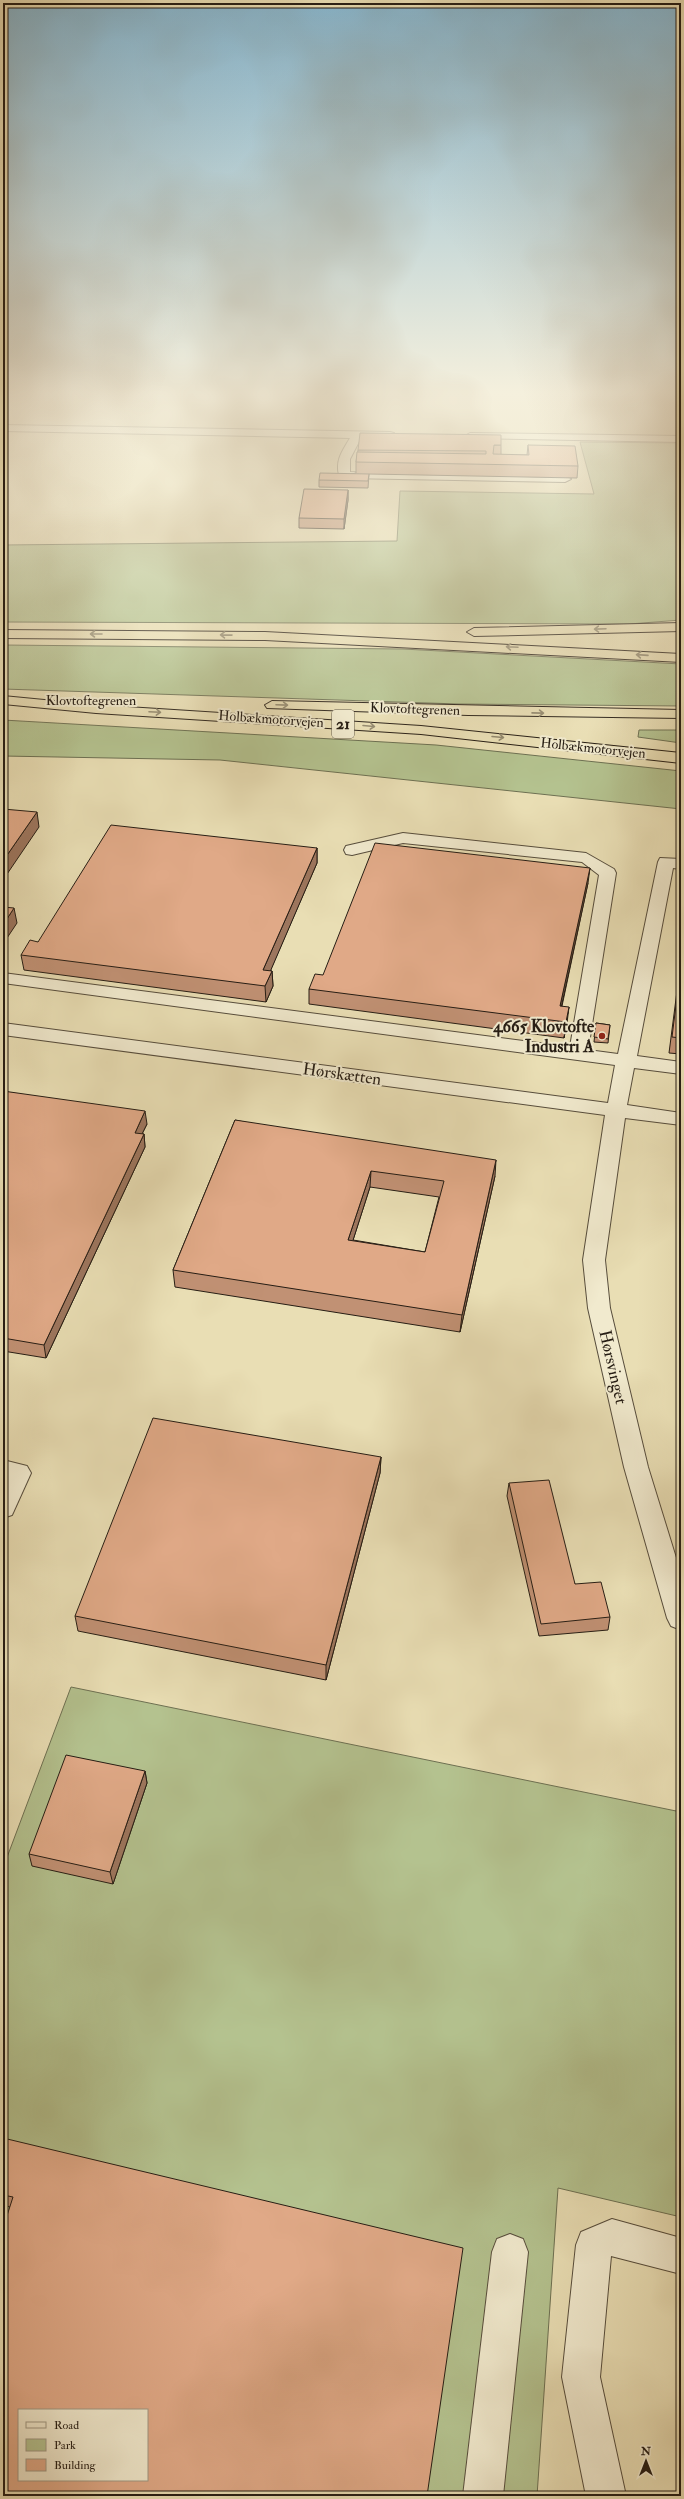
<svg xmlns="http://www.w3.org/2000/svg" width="684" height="2499" viewBox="0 0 684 2499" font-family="'IM FELL Double Pica',serif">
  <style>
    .green { fill: #b4c28f; stroke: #6d7052; fill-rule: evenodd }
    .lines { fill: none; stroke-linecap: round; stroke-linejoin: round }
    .minor-casing { stroke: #574d3c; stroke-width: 2 }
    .highway-casing { stroke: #261d14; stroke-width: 2 }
    .minor { fill: #f1eace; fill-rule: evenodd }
    .highway { fill: #e9deb4; fill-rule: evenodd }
    .wall { fill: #c19174; stroke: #261d14; fill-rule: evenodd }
    .shaded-wall { fill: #9d765e; stroke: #261d14 }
    .building { fill: #e0a987; stroke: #261d14; fill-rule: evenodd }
    .oneway { stroke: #91876c }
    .poi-dot { fill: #8f2418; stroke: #f1eace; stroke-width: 1.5 }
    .labels { text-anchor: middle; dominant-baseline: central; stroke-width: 4; stroke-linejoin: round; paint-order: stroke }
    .far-street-label { font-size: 14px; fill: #261d14; stroke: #f1eace }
    .shield { fill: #f1eace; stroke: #635a4c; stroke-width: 1 }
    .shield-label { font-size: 16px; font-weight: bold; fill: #261d14 }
    .poi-label { font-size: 17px; font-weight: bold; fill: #261d14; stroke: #f1eace; text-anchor: end }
    .street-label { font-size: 17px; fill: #261d14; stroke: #f1eace }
  </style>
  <rect width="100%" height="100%" fill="#e9deb4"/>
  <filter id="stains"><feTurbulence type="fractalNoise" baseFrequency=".005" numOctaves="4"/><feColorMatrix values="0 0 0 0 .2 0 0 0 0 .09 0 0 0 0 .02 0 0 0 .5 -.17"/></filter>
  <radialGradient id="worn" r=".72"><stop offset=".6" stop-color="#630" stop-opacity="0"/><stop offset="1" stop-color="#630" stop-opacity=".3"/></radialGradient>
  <g class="green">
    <path d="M580 442 681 443V620L629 624 3 622V545L397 541 400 491 594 494Z"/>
    <path d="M3 645 403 649 681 664V706L459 704 3 689Z"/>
    <path d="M3 720 436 745 681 771V809L220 760 3 756Z"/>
    <path d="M639 730H681V743L638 737Z"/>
    <path d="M71 1687 681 1812V2217L558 2188 537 2496H3V1868ZM19 2410H147V2480H19Z"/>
  </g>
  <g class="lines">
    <g class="minor-casing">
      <g id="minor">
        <path d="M3 425 390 432 394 433V437L361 438 350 459V472L565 476 571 479 565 482 345 478 339 475C335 460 343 450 350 438L3 431Z"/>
        <path d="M470 433 681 436V442L466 438 465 436Z"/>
        <path d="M403 833 586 853 614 869 616 873 588 1050 618 1054 658 862 660 858 681 859V869L673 868 637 1056 681 1062V1074L634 1068 627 1105 681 1113V1125L625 1118 605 1260 610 1308 648 1467 681 1574V1630L671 1626 667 1618 624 1467 588 1308 583 1260 605 1115 3 1035V1023L608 1103 615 1065 3 983V973L570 1047 599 875 582 862 403 843 352 855 346 854 344 850 346 846Z"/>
        <path d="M3 1460 27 1466 31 1473 12 1515 3 1518Z"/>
        <path d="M612 2219 681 2238V2274L611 2256 600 2377 626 2496H586L562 2377 576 2245 581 2232Z"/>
        <path d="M510 2234 523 2239 528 2252 503 2496H463L492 2252 497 2239Z"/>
      </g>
    </g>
    <g class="highway-casing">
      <g id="highway">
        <path d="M681 623V631L474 636 467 632 474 628Z"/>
        <path d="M3 630 265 632 681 654V662L265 640 3 638Z"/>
        <path d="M3 696 96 705 421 726 681 753V763L421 734 96 713 3 704Z"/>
        <path d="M272 701 681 710V718L468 715 267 708 265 705Z"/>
      </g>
    </g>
    <use href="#minor" class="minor"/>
    <use href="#highway" class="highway"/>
  </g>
  <g class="wall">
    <path d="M501 445V455H527L528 445 578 466 577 478 369 474 368 488 319 487V480L356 473V462L358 450Z"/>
    <path d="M348 490V500L344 529 299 528V518Z"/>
    <path d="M317 848V863L270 971H272L273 986 266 1002 24 970 21 955 38 942Z"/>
    <path d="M588 883 562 1006 567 1023 564 1038 309 1004V989Z"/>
    <path d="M681 960V1054L669 1053Z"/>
    <path d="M596 1023 610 1025 608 1043 594 1042Z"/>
    <path d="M3 1091 147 1124 142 1134H144L145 1147 46 1358 3 1351Z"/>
    <path d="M235 1120 495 1176 460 1332 175 1287 173 1270ZM370 1187 439 1197 425 1252 353 1240Z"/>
    <path d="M381 1457 380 1473 326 1680 78 1631 75 1616Z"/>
    <path d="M509 1483 575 1584 610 1617 608 1630 539 1636 507 1496Z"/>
    <path d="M145 1771 147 1783 113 1884 32 1866 29 1854Z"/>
    <path d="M3 2138 427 2496 10 2207 3 2205Z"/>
  </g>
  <g class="shaded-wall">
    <path d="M348 490V500L344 529V519Z"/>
    <path d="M37 812 39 827 3 880V861Z"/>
    <path d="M317 848V863L264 986 263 970Z"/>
    <path d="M590 868 588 883 558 1022 560 1006Z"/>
    <path d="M14 908 17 923 3 944V925Z"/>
    <path d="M272 971 273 986 266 1002 265 986Z"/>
    <path d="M569 1007 567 1023 564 1038 566 1022Z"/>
    <path d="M145 1111 147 1124 136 1146 135 1133Z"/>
    <path d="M144 1134 145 1147 46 1358 44 1345Z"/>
    <path d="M496 1160 495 1176 460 1332 462 1315Z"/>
    <path d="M371 1171 370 1187 348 1256V1240Z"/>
    <path d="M381 1457 380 1473 326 1680V1665Z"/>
    <path d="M145 1771 147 1783 113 1884 110 1872Z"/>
  </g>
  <g class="building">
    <path d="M360 433 501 435V445H494L493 454 529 455 528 445 575 446 578 466 356 462 357 452 486 454V451L358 450Z"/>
    <path d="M320 473 369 474 368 481 319 480Z"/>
    <path d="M304 489 348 490 344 519 299 518Z"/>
    <path d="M3 809 37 812 3 861Z"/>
    <path d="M111 825 317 848 263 970 272 971 265 986 21 955 30 940 38 942Z"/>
    <path d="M375 843 590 868 560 1006 569 1007 566 1022 309 989 315 974 323 975Z"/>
    <path d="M3 907 14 908 3 925Z"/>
    <path d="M681 965V1038L672 1037Z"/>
    <path d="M596 1023 610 1025 608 1039 594 1037Z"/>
    <path d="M3 1091 145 1111 135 1133 144 1134 44 1345 3 1338Z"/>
    <path d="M235 1120 496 1160 462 1315 173 1270ZM371 1171 444 1181 425 1252 348 1240Z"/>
    <path d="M153 1418 381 1457 326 1665 75 1616Z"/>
    <path d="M549 1480 575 1584 601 1582 610 1617 541 1624 509 1483Z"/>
    <path d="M66 1755 145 1771 110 1872 29 1854Z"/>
    <path d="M3 2138 463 2248 427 2496H3V2228L13 2197 3 2195ZM19 2410H147V2480H19Z"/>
  </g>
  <defs><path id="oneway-shaft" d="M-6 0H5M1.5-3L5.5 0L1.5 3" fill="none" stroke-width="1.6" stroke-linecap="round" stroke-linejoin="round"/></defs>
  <g class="oneway">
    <use href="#oneway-shaft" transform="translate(600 629) rotate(178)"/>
    <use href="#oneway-shaft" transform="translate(96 634) rotate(180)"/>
    <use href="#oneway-shaft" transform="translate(226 635) rotate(-179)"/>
    <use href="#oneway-shaft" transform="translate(512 647) rotate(-177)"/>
    <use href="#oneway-shaft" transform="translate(642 655) rotate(-176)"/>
    <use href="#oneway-shaft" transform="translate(282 705) rotate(2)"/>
    <use href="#oneway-shaft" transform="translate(155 712) rotate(3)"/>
    <use href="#oneway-shaft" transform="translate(538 713) rotate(1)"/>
    <use href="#oneway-shaft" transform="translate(369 726) rotate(5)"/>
    <use href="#oneway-shaft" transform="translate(498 737) rotate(5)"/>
  </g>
  <linearGradient id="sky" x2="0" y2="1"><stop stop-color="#87b7d0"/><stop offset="0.53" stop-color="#f5f0dd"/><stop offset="1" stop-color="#f5f0dd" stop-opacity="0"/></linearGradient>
  <rect width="684" height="742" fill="url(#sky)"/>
  <circle class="poi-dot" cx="602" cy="1036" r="4"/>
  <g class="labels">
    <g class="far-street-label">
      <text x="91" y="700">Klovtoftegrenen</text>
      <text transform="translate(415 709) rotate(2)">Klovtoftegrenen</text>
      <text transform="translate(271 719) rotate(4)">Holbækmotorvejen</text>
      <text transform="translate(593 748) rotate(6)">Holbækmotorvejen</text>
    </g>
    <rect class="shield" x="332" y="710" width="22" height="28" rx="3"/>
    <g class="shield-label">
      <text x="343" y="724">21</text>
    </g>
    <g class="poi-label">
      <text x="594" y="1026">4665 Klovtofte<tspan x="594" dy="20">Industri A</tspan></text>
    </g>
    <g class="street-label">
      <text transform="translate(342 1074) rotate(8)">Hørskætten</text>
      <text transform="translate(613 1367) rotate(77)">Hørsvinget</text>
    </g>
  </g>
  <rect width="684" height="2499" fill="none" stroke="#e9deb4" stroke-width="16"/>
  <rect x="4" y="4" width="676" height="2491" fill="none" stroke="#261d14" stroke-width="2"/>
  <rect x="8" y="8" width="668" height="2483" fill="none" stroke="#261d14"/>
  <rect x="18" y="2409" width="130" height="72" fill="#f1eace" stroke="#a09884"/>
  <rect x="26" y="2422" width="20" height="6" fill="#f1eace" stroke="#a09884"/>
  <text x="54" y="2429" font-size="12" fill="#261d14">Road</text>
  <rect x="26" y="2439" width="20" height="12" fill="#b4c28f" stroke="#a09884"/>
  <text x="54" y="2449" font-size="12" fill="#261d14">Park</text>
  <rect x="26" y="2459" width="20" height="12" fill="#e0a987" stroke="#a09884"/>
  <text x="54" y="2469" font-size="12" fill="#261d14">Building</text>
  <g transform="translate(646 2461)" stroke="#f1eace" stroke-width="3" paint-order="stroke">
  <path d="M0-3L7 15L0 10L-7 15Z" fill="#261d14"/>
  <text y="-6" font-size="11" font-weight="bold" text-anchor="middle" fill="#261d14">N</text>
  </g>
  <rect width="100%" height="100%" filter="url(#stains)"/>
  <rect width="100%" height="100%" fill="url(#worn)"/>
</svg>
